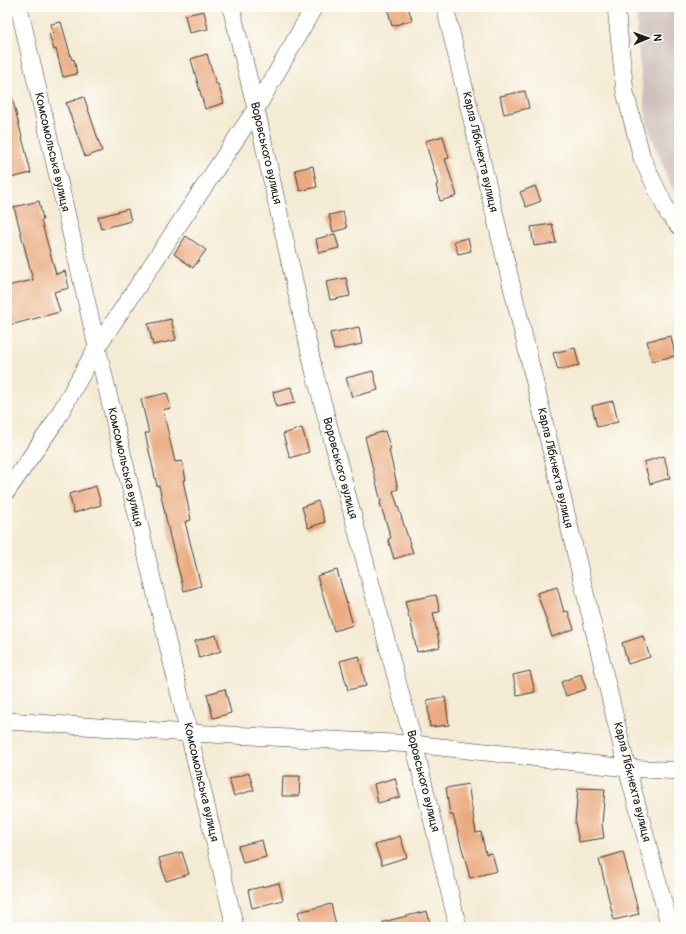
<svg xmlns="http://www.w3.org/2000/svg" width="686" height="934" viewBox="0 0 686 934" font-family="Pangolin,sans-serif">
  <style>
    .industrial { fill: #cfc0bb }
    .building { fill: #eaaa80 }
    .lines { fill: none; stroke-linecap: round; stroke-linejoin: round }
    .minor-casing { stroke: #3c3b38; stroke-width: 18 }
    .minor { stroke: #fff; stroke-width: 17 }
    .labels { text-anchor: middle; dominant-baseline: central; stroke-width: 3; stroke-linejoin: round; paint-order: stroke }
    .street-label { font-size: 12px; fill: #1c1c1c; stroke: #fdfcf7 }
  </style>
  <rect width="100%" height="100%" fill="#fdfcf7"/>
  <filter id="ink" filterUnits="userSpaceOnUse"><feTurbulence type="fractalNoise" baseFrequency=".025" numOctaves="2"/><feDisplacementMap in="SourceGraphic" scale="8" xChannelSelector="R" yChannelSelector="G"/><feConvolveMatrix kernelMatrix="1 2 1 2 8 2 1 2 1" color-interpolation-filters="sRGB"/></filter>
  <filter id="wash" filterUnits="userSpaceOnUse"><feTurbulence type="fractalNoise" baseFrequency=".012" numOctaves="4" result="noise"/><feDisplacementMap in="SourceGraphic" scale="16" xChannelSelector="R" yChannelSelector="G"/><feGaussianBlur stdDeviation="0.9" result="paint"/><feColorMatrix in="noise" values="0 0 0 0 0 0 0 0 0 0 0 0 0 0 0 0 0 1.4 0 .05"/><feComposite in="paint" operator="in"/></filter>
  <g filter="url(#wash)">
    <rect width="100%" height="100%" fill="#f4ebd4"/>
    <path class="industrial" d="M636 7H679V201L668 179 647 124 639 59Z"/>
    <g id="blocks">
      <g class="building">
        <path d="M387 7H408L412 20 392 26Z"/>
        <path d="M204 11 208 29 189 33 185 15Z"/>
        <path d="M61 22 72 60 74 59 77 74 63 77 56 49 54 50 49 34 53 33 51 24Z"/>
        <path d="M207 54 216 84H218L224 103 205 109 191 59Z"/>
        <path d="M525 91 529 108 504 114 500 96Z"/>
        <path d="M12 97 31 173 7 179V98Z"/>
        <path d="M84 97 102 151 85 157 66 103Z"/>
        <path d="M443 136 449 158 445 159 457 196 440 201 436 185 438 184 425 141Z"/>
        <path d="M313 166 317 187 300 191 295 170Z"/>
        <path d="M535 186 541 201 526 207 520 192Z"/>
        <path d="M39 201 43 220H41L56 274 65 271 69 288 54 292 60 312 10 325 7 313V286L33 280 14 207Z"/>
        <path d="M128 209 131 221 101 229 98 217Z"/>
        <path d="M343 212 347 228 333 232 329 215Z"/>
        <path d="M552 224 556 243 534 246 531 227Z"/>
        <path d="M335 234 339 248 319 253 316 239Z"/>
        <path d="M186 236 206 250 193 268 174 254Z"/>
        <path d="M468 238 471 251 458 254 454 241Z"/>
        <path d="M346 278 350 296 330 300 326 282Z"/>
        <path d="M171 319 176 340 153 345 148 324Z"/>
        <path d="M359 327 362 344 334 350 330 333Z"/>
        <path d="M671 336 675 356 652 361 647 341Z"/>
        <path d="M575 348 579 365 558 370 553 353Z"/>
        <path d="M373 371 378 390 352 397 346 378Z"/>
        <path d="M291 387 295 403 276 407 273 392Z"/>
        <path d="M167 393 171 408 163 410 175 462 182 461 186 480H183L191 520 185 522 201 586 184 591 170 537 159 486H157L145 433H149L141 399Z"/>
        <path d="M613 401 618 422 597 427 592 406Z"/>
        <path d="M302 428 309 452 290 458 283 434Z"/>
        <path d="M385 431 391 450H389L398 489 393 491 413 553 394 559 388 539 391 538 380 503 381 502 365 437Z"/>
        <path d="M664 456 670 478 650 484 644 462Z"/>
        <path d="M96 486 101 505 74 513 69 494Z"/>
        <path d="M318 501 325 522 308 528 302 507Z"/>
        <path d="M337 570 353 625 334 631 317 576Z"/>
        <path d="M557 587 564 612 568 611 574 629 552 637 537 593Z"/>
        <path d="M436 595 440 612 433 613 440 647 417 652 410 618H409L405 601Z"/>
        <path d="M216 635 221 651 199 658 195 641Z"/>
        <path d="M643 636 650 657 628 664 622 643Z"/>
        <path d="M359 656 366 686 348 690 340 661Z"/>
        <path d="M530 671 535 692 517 696 513 675Z"/>
        <path d="M581 674 586 689 566 696 561 682Z"/>
        <path d="M225 689 231 713 213 718 207 694Z"/>
        <path d="M445 697 449 725 430 727 427 700Z"/>
        <path d="M249 773 254 790 234 796 229 779Z"/>
        <path d="M283 776H300L299 796H282Z"/>
        <path d="M395 778 400 797 378 803 374 784Z"/>
        <path d="M468 784 476 833 481 832 486 854 492 853 497 871 470 878 453 815H450L446 788Z"/>
        <path d="M578 788 605 789 602 824 604 838 579 842 575 823Z"/>
        <path d="M400 836 407 857 382 865 375 845Z"/>
        <path d="M262 840 266 857 243 863 238 846Z"/>
        <path d="M182 852 189 874 166 881 159 858Z"/>
        <path d="M623 852 639 914 614 920 599 859Z"/>
        <path d="M279 883 283 900 252 908 248 890Z"/>
        <path d="M331 904 336 925 328 927H302L298 912Z"/>
        <path d="M427 911 431 927H383V922Z"/>
      </g>
    </g>
  </g>
  <g filter="url(#ink)">
    <use href="#blocks" fill-opacity="0" stroke="#3c3b38" stroke-width="1"/>
    <g class="lines">
      <g class="minor-casing">
        <g id="minor">
          <path d="M19 7 97 347 235 927"/>
          <path d="M231 7 256 109 314 371 414 744 458 927"/>
          <path d="M445 7 627 768 670 927"/>
          <path d="M616 7 625 92 642 158 668 213 679 226"/>
          <path d="M7 491 55 422 97 347 256 109 314 7"/>
          <path d="M7 721 189 733 414 744 627 768 679 771"/>
        </g>
      </g>
      <use href="#minor" class="minor"/>
    </g>
  </g>
  <g class="labels">
    <g class="street-label">
      <text transform="translate(52 152) rotate(77)">Комсомольська вулиця</text>
      <text transform="translate(480 152) rotate(77)">Карла Лібкнехта вулиця</text>
      <text transform="translate(266 153) rotate(77)">Воровського вулиця</text>
      <text transform="translate(125 467) rotate(77)">Комсомольська вулиця</text>
      <text transform="translate(340 468) rotate(75)">Воровського вулиця</text>
      <text transform="translate(555 468) rotate(77)">Карла Лібкнехта вулиця</text>
      <text transform="translate(423 781) rotate(76)">Воровського вулиця</text>
      <text transform="translate(201 782) rotate(77)">Комсомольська вулиця</text>
      <text transform="translate(632 782) rotate(76)">Карла Лібкнехта вулиця</text>
    </g>
  </g>
  <rect width="686" height="934" fill="none" stroke="#fdfcf7" stroke-width="24"/>
  <g transform="translate(648 38) rotate(88)" stroke="#fdfcf7" stroke-width="3" paint-order="stroke">
  <path d="M0-3L7 15L0 10L-7 15Z" fill="#1c1c1c"/>
  <text y="-6" font-size="11" font-weight="bold" text-anchor="middle" fill="#1c1c1c">N</text>
  </g>
</svg>
